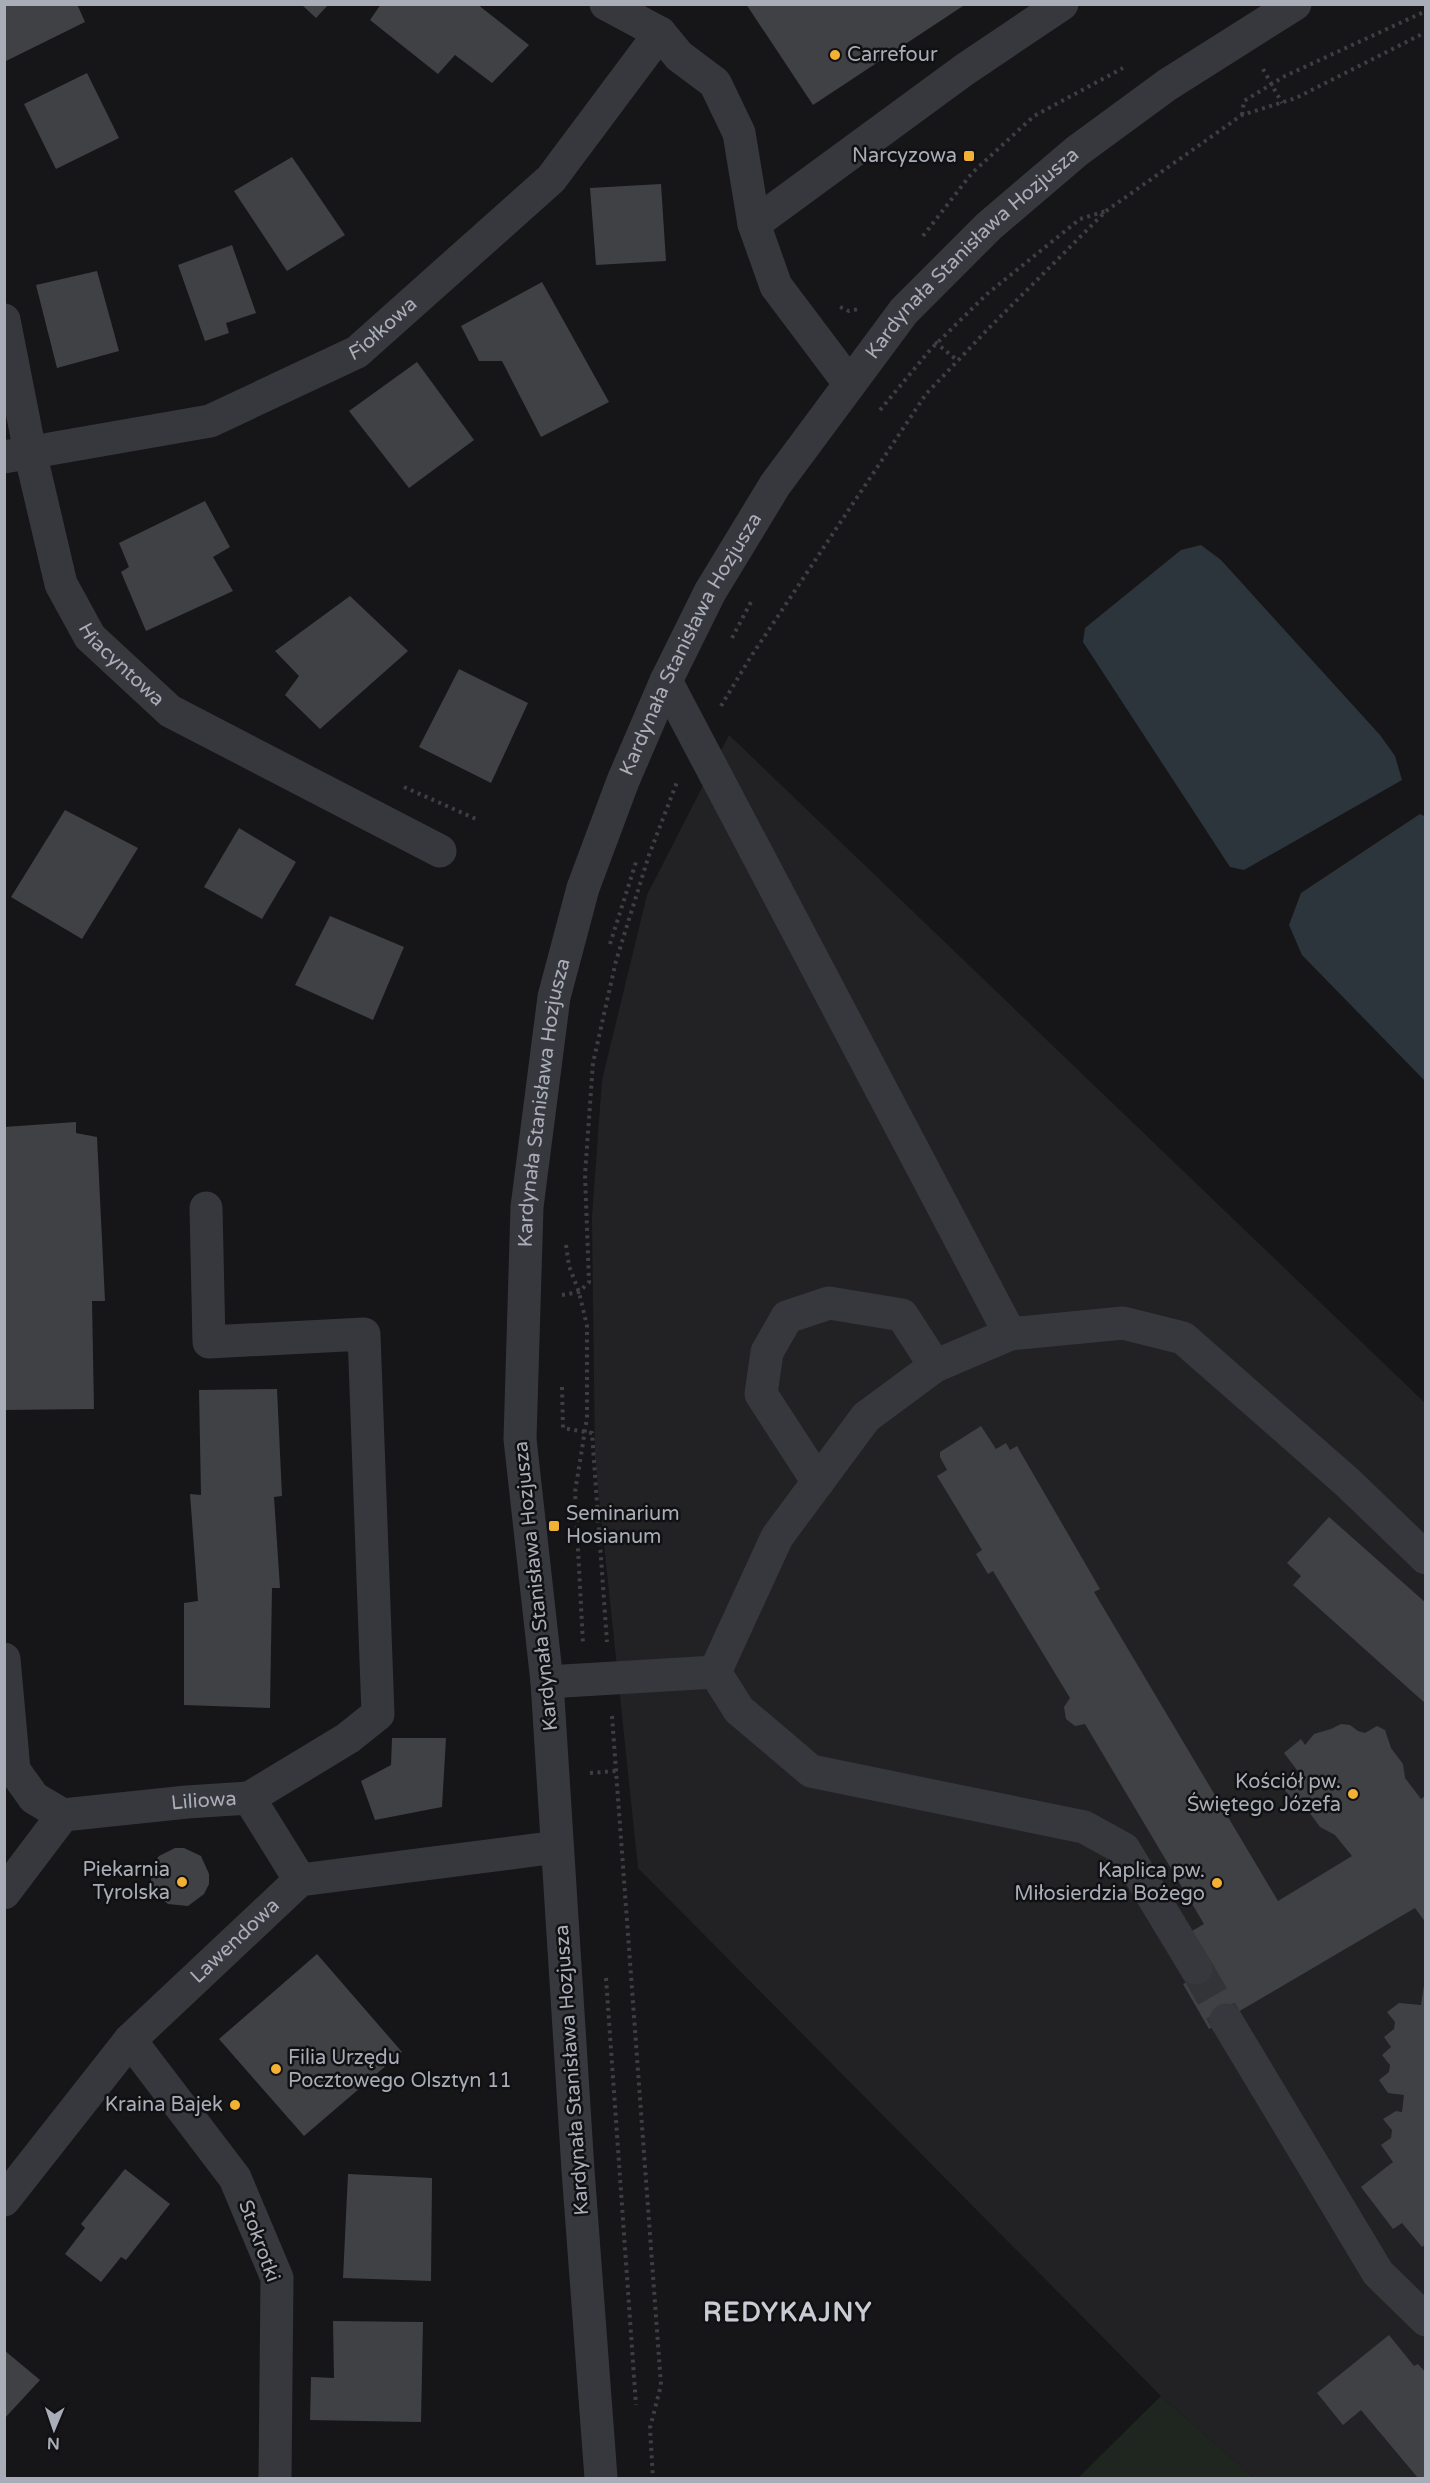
<svg xmlns="http://www.w3.org/2000/svg" width="1430" height="2483" viewBox="0 0 1430 2483" font-family="'Varela Round',sans-serif">
  <style>
    .built { fill: #222225 }
    .green { fill: #1e261f }
    .water { fill: #2c353c }
    .building { fill: #404145 }
    .lines { fill: none; stroke-linecap: round; stroke-linejoin: round }
    .minor-tunnel { stroke: #333438; stroke-width: 33; stroke-dasharray: 33 16; stroke-linecap: butt }
    .path { stroke: #3d3f44; stroke-width: 4; stroke-dasharray: 3 4.5; stroke-linecap: butt }
    .minor { stroke: #37383d; stroke-width: 33 }
    .poi-dot { fill: #f2b134; stroke: #111113; stroke-width: 2 }
    .labels { text-anchor: middle; dominant-baseline: central; stroke-width: 5; stroke-linejoin: round; paint-order: stroke }
    .poi-label { font-size: 20px; fill: #a8adb8; stroke: #111113; text-anchor: end }
    .street-label { font-size: 20px; fill: #a8adb8; stroke: #111113 }
    .district-label { font-size: 26px; font-weight: bold; letter-spacing: 1.5px; fill: #c9ccd4; stroke: #111113 }
  </style>
  <rect width="100%" height="100%" fill="#161618"/>
  <path class="built" d="M729 735 1425 1403V2478H1254L1161 2396 638 1868 595 1458 592 1217 602 1080 647 895Z"/>
  <path class="green" d="M1161 2396 1254 2478H1078Z"/>
  <g class="water">
    <path d="M1201 545 1221 560 1380 735 1395 756 1402 780 1244 870 1230 867 1083 642 1085 628 1181 550Z"/>
    <path d="M1420 814 1426 817 1425 1081 1302 955 1289 925 1301 893Z"/>
  </g>
  <g class="building">
    <path d="M4 4H77L85 22 4 62Z"/>
    <path d="M301 4H329L316 18Z"/>
    <path d="M381 4H477L529 45 492 83 455 55 438 74 370 20Z"/>
    <path d="M746 4H966L813 105Z"/>
    <path d="M87 73 119 138 56 169 24 104Z"/>
    <path d="M292 157 345 235 287 271 234 191Z"/>
    <path d="M661 184 666 261 596 265 590 188Z"/>
    <path d="M232 245 256 313 226 323 229 333 205 341 178 265Z"/>
    <path d="M97 271 119 351 57 368 36 285Z"/>
    <path d="M542 282 609 402 541 437 502 361H479L461 326Z"/>
    <path d="M417 362 474 440 409 488 349 411Z"/>
    <path d="M205 501 230 547 213 557 233 591 146 631 121 572 129 567 119 543Z"/>
    <path d="M350 596 408 651 320 729 285 695 299 676 275 651Z"/>
    <path d="M459 669 528 703 491 783 419 747Z"/>
    <path d="M65 810 138 848 82 939 11 897Z"/>
    <path d="M239 828 296 862 262 919 204 887Z"/>
    <path d="M330 916 404 947 373 1020 295 985Z"/>
    <path d="M76 1122V1133L97 1137 105 1301H92L94 1409 4 1410V1127Z"/>
    <path d="M277 1389 282 1496 274 1497 280 1588H272L270 1708 184 1705V1603L198 1601 190 1494 201 1495 199 1390Z"/>
    <path d="M981 1426 996 1449 1006 1443 1010 1450 1017 1446 1100 1589 1094 1592 1278 1901 1352 1856 1335 1835 1320 1827 1306 1808 1293 1800 1284 1789 1296 1779 1303 1778 1304 1774 1297 1770 1284 1753 1301 1739 1305 1745 1314 1734 1331 1729 1341 1724 1350 1725 1358 1731 1365 1733 1377 1726 1385 1730 1391 1748 1403 1764 1405 1778 1421 1799 1426 1795V1923L1415 1908 1209 2029 1183 1984 1187 1982 1183 1976 1192 1931 1204 1924 1085 1724 1075 1726 1066 1719 1064 1707 1070 1698 993 1571 988 1574 976 1554 982 1550 937 1476 947 1470 940 1457V1452Z"/>
    <path d="M1329 1517 1426 1603V1704L1293 1585 1301 1576 1287 1563Z"/>
    <path d="M392 1738H446L442 1807 375 1820 361 1781 391 1765Z"/>
    <path d="M175 1848H184L201 1856 209 1874V1884L204 1894 188 1906 168 1904 151 1890V1872L154 1863 159 1856Z"/>
    <path d="M317 1954 402 2052 304 2136 219 2039Z"/>
    <path d="M1424 1985 1426 2244 1422 2247 1402 2223 1393 2229 1361 2187 1393 2162 1381 2145 1391 2138 1392 2130 1383 2119 1396 2111 1402 2112 1404 2095 1388 2093 1379 2080 1389 2072 1390 2065 1382 2055 1391 2047 1384 2037 1394 2029 1395 2022 1387 2012 1399 2003 1421 2005Z"/>
    <path d="M125 2169 170 2204 126 2260 121 2257 101 2282 65 2254 85 2228 81 2224Z"/>
    <path d="M348 2174 432 2178 431 2281 343 2278Z"/>
    <path d="M333 2321 423 2322 421 2422 310 2420 311 2377 334 2378Z"/>
    <path d="M1389 2335 1414 2366 1418 2364 1426 2373V2478H1418L1361 2410 1343 2425 1317 2393Z"/>
    <path d="M4 2350 40 2380 4 2419Z"/>
  </g>
  <g class="lines">
    <path class="minor-tunnel" d="M1196 1968 1226 2020"/>
    <g class="path">
      <path d="M1263 69 1282 103"/>
      <path d="M1242 115 1244 101 1285 76 1426 11"/>
      <path d="M923 236 972 173 1034 116 1123 68"/>
      <path d="M840 307 849 311 859 309"/>
      <path d="M935 342 958 361"/>
      <path d="M880 410 930 350 987 294 1080 219 1106 211"/>
      <path d="M732 638 752 600"/>
      <path d="M721 706 750 658 926 394 989 328 1106 211 1242 115 1296 98 1426 32"/>
      <path d="M404 787 476 819"/>
      <path d="M610 944 637 859"/>
      <path d="M566 1245 569 1266 579 1292 587 1326V1418L575 1492 583 1644"/>
      <path d="M562 1295 579 1292 589 1282 585 1175 593 1063 616 961 649 855 677 782"/>
      <path d="M562 1387 563 1428 592 1433 607 1642"/>
      <path d="M612 1716 661 2385 650 2428 653 2478"/>
      <path d="M590 1773 616 1771"/>
      <path d="M606 1978 636 2405"/>
    </g>
    <g class="minor">
      <path d="M606 4 660 33"/>
      <path d="M754 224 964 70 1062 4"/>
      <path id="s1" d="M4 320 30 452 61 584 90 637 170 711 440 851"/>
      <path id="s2" d="M4 457 210 421 357 352 551 179 660 33 679 56 715 83 739 133 754 224 776 286 849 383"/>
      <path d="M666 681 1010 1334"/>
      <path d="M206 1208 209 1342 364 1334 378 1714 348 1738 249 1798"/>
      <path d="M818 1482 761 1394 767 1352 787 1317 829 1303 902 1315 935 1366"/>
      <path id="s3" d="M4 1659 14 1770 34 1798 63 1815 187 1802 249 1798 300 1880"/>
      <path d="M715 1672 739 1710 811 1771 1084 1827 1124 1849 1196 1968"/>
      <path d="M547 1682 715 1672 777 1537 866 1417 935 1366 1010 1334 1123 1323 1183 1338 1347 1482 1426 1558"/>
      <path d="M4 1893 63 1815"/>
      <path d="M1226 2020 1378 2273 1426 2320"/>
      <path d="M130 2040 235 2178 277 2278 275 2478"/>
      <path id="s4" d="M4 2200 130 2040 300 1880 557 1847"/>
      <path id="s5" d="M601 2478 578 2170 547 1682 520 1439 527 1207 554 997 583 888 623 781 666 681 710 592 775 485 904 311 989 226 1077 151 1167 85 1295 4"/>
    </g>
  </g>
  <g class="poi-dot">
    <circle cx="835" cy="55" r="6"/>
    <rect x="963" y="150" width="12" height="12" rx="3"/>
    <rect x="548" y="1520" width="12" height="12" rx="3"/>
    <circle cx="1353" cy="1794" r="6"/>
    <circle cx="182" cy="1882" r="6"/>
    <circle cx="1217" cy="1883" r="6"/>
    <circle cx="276" cy="2069" r="6"/>
    <circle cx="235" cy="2105" r="6"/>
  </g>
  <g class="labels">
    <g class="poi-label">
      <text x="847" y="55" text-anchor="start">Carrefour</text>
      <text x="957" y="156">Narcyzowa</text>
      <text x="566" y="1514" text-anchor="start">Seminarium<tspan x="566" dy="23">Hosianum</tspan></text>
      <text x="1341" y="1782">Kościół pw.<tspan x="1341" dy="23">Świętego Józefa</tspan></text>
      <text x="170" y="1870">Piekarnia<tspan x="170" dy="23">Tyrolska</tspan></text>
      <text x="1205" y="1871">Kaplica pw.<tspan x="1205" dy="23">Miłosierdzia Bożego</tspan></text>
      <text x="288" y="2058" text-anchor="start">Filia Urzędu<tspan x="288" dy="23">Pocztowego Olsztyn 11</tspan></text>
      <text x="223" y="2105">Kraina Bajek</text>
    </g>
    <g class="street-label">
      <text stroke="none"><textPath href="#s5" startOffset="2352">Kardynała Stanisława Hozjusza</textPath></text>
      <text stroke="none"><textPath href="#s2" startOffset="406">Fiołkowa</textPath></text>
      <text stroke="none"><textPath href="#s5" startOffset="1866">Kardynała Stanisława Hozjusza</textPath></text>
      <text stroke="none"><textPath href="#s1" startOffset="372">Hiacyntowa</textPath></text>
      <text stroke="none"><textPath href="#s5" startOffset="1380">Kardynała Stanisława Hozjusza</textPath></text>
      <text transform="translate(536 1586) rotate(-96)">Kardynała Stanisława Hozjusza</text>
      <text stroke="none"><textPath href="#s3" startOffset="321">Liliowa</textPath></text>
      <text stroke="none"><textPath href="#s4" startOffset="348">Lawendowa</textPath></text>
      <text transform="translate(572 2070) rotate(-94)">Kardynała Stanisława Hozjusza</text>
      <text transform="translate(259 2241) rotate(70)">Stokrotki</text>
    </g>
    <g class="district-label">
      <text x="788" y="2312">REDYKAJNY</text>
    </g>
  </g>
  <rect width="1430" height="2483" fill="none" stroke="#a8adb8" stroke-width="12"/>
  <g transform="translate(54 2429) rotate(182)" stroke="#111113" stroke-width="4.5" paint-order="stroke">
  <path d="M0-4.5L10 22L0 15L-10 22Z" fill="#a8adb8"/>
  <text y="-9" font-size="16" font-weight="bold" text-anchor="middle" fill="#a8adb8">N</text>
  </g>
</svg>
